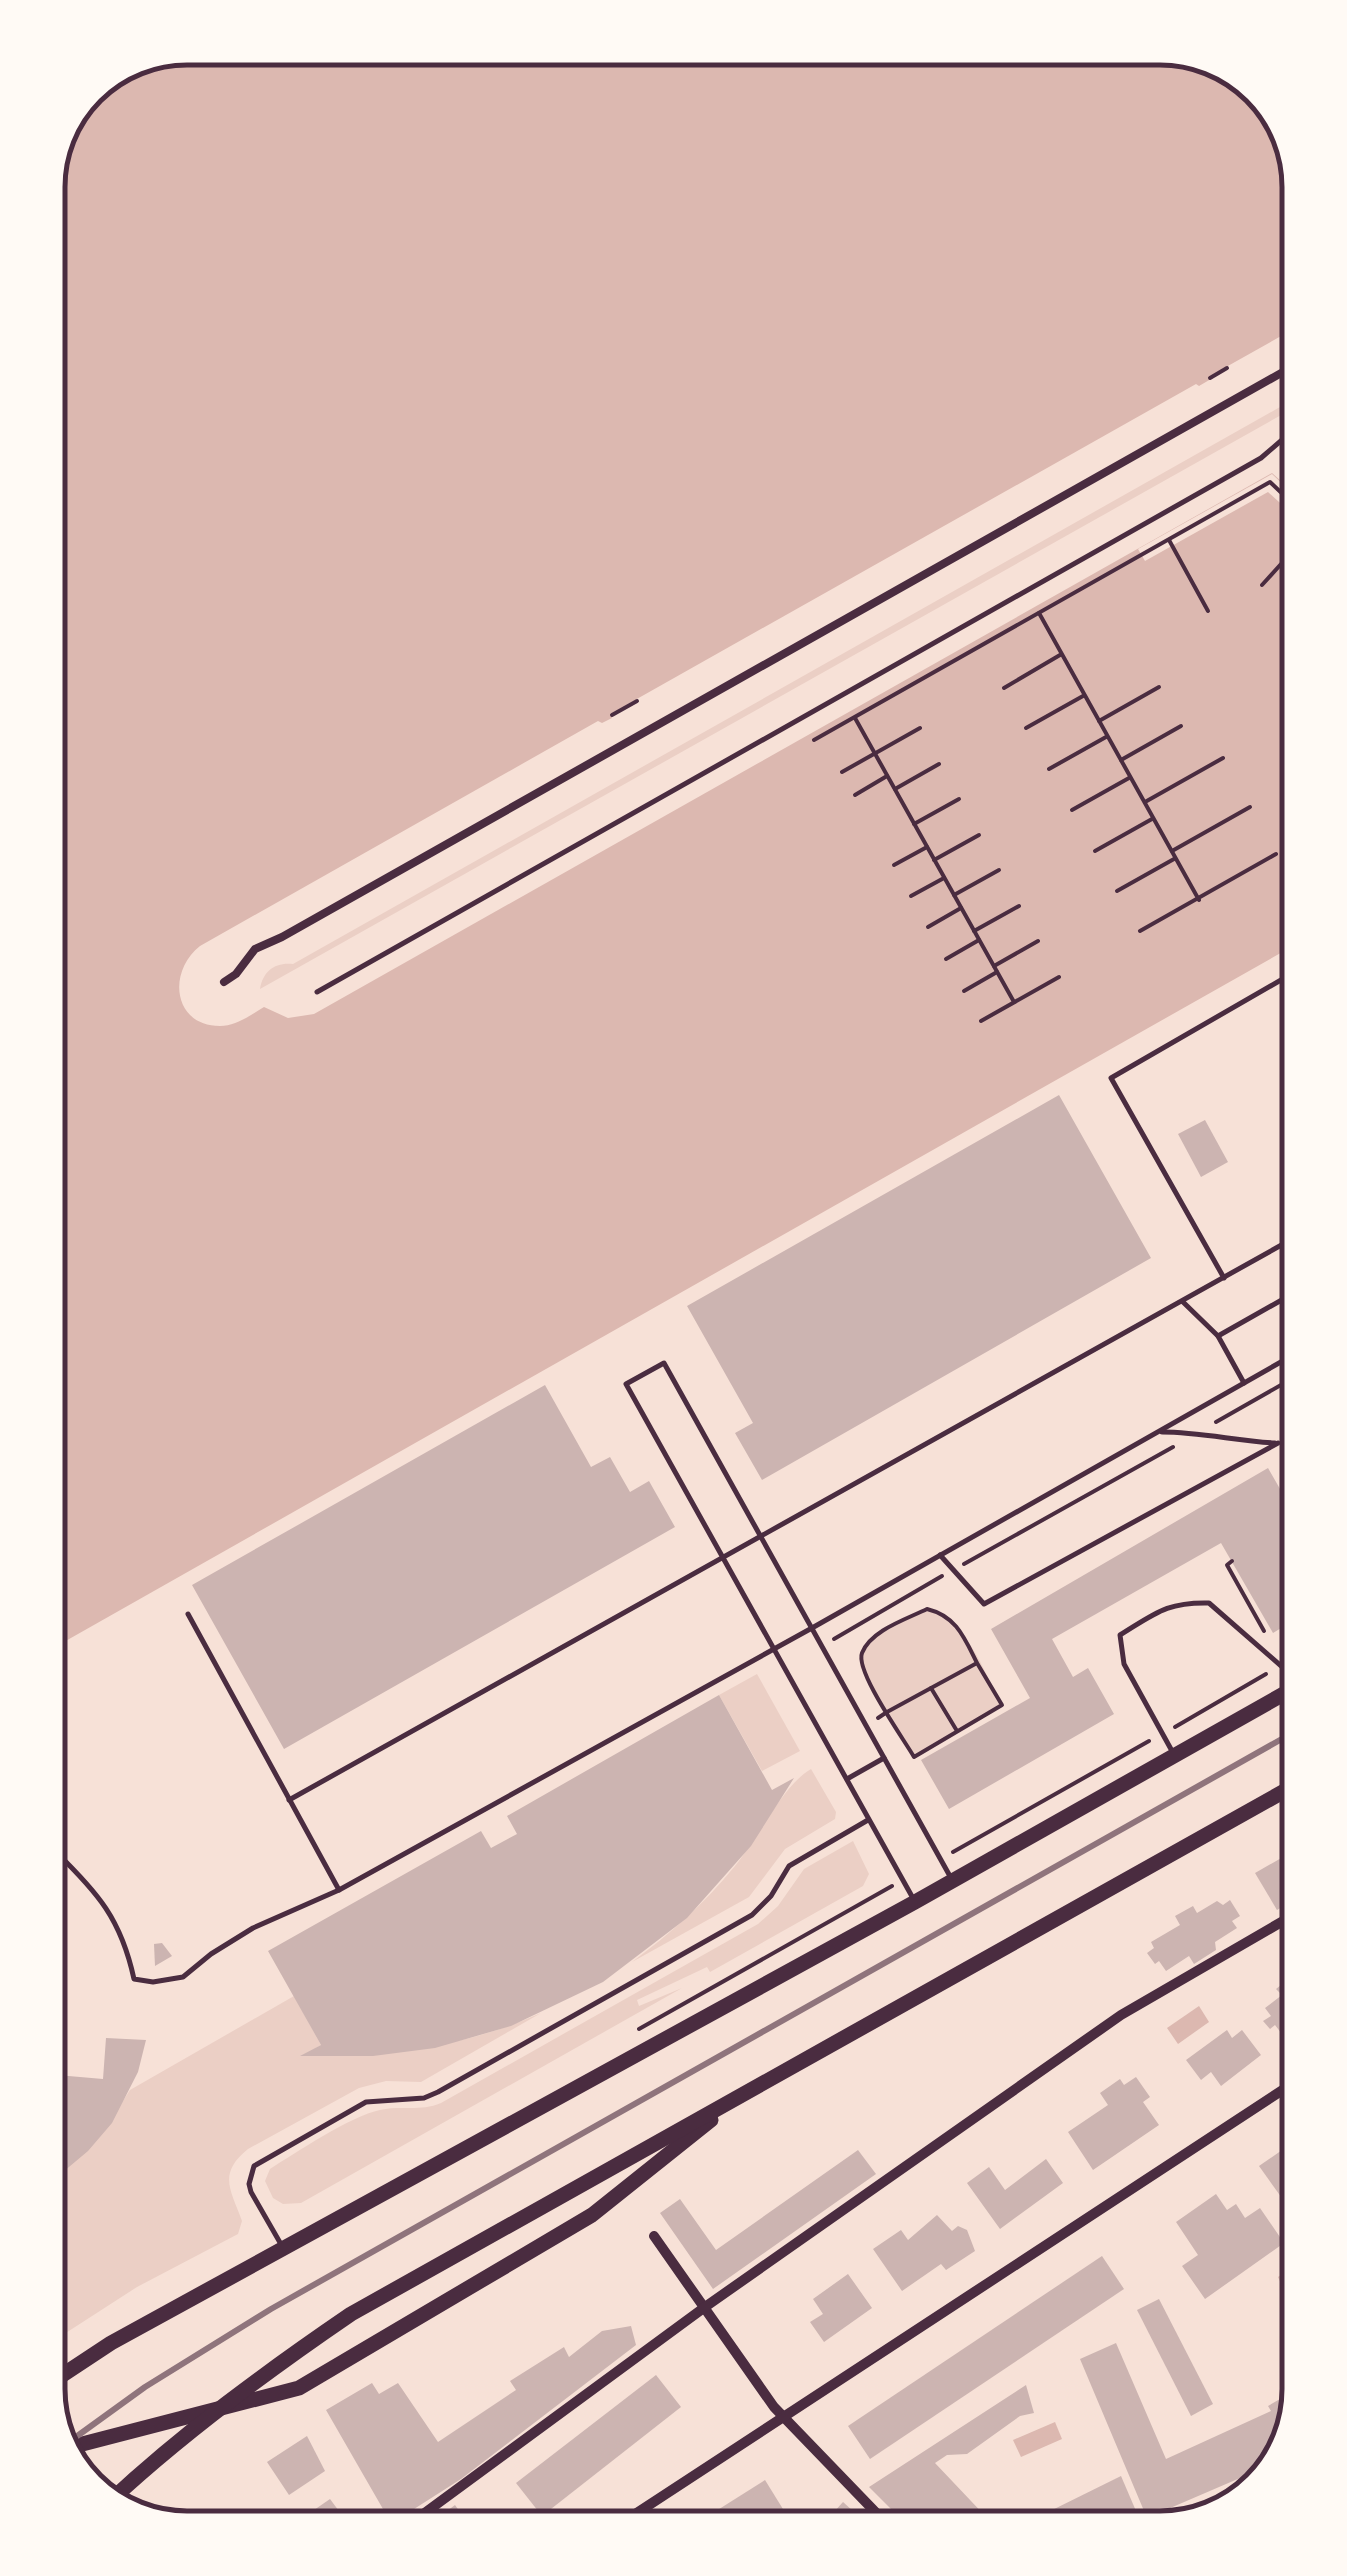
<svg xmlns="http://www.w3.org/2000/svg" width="1347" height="2576" viewBox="0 0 1347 2576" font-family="'DM Sans',sans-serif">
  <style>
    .green { fill: #ebcfc5 }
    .water { fill: #dcb8b0 }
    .pier { fill: #f7e1d7 }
    .building { fill: #ccb4b1 }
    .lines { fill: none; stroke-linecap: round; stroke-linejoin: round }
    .path { stroke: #4a2c40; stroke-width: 4 }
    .service { stroke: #4a2c40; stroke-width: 5 }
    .pedestrian { stroke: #4a2c40; stroke-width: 8 }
    .minor { stroke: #4a2c40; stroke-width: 10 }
    .primary { stroke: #4a2c40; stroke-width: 15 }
    .tram { stroke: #8f747c; stroke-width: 2.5 }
    .rail { stroke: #8f747c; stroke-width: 6 }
    .rim { fill: none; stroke: #4a2c40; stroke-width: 5 }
  </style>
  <rect width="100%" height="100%" fill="#f7e1d7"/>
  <g class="green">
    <path d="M1280 407 1283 414 260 989C263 971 275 962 293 964Z"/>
    <path d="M927 1609C967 1619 983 1671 1002 1705L914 1757 860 1666C865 1633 900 1623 927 1609Z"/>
    <path d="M757 1674 800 1751 762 1771 719 1695Z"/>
    <path d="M811 1769 836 1812 835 1819 785 1849 749 1897 632 1962C670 1934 705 1903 735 1866 757 1839 784 1784 811 1769Z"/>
    <path d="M853 1841 869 1874 863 1886 710 1972 707 1967 637 2000 639 2006 682 1988 301 2203 283 2204 273 2198 265 2181 270 2169C295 2153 351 2116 380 2110 401 2105 420 2112 441 2103L758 1924 778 1906 804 1869Z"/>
    <path d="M294 1996 321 2045 303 2056C390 2056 461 2048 541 2013L421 2082 386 2081 359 2088 248 2149C217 2174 231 2190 242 2221L238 2234 137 2287 58 2338 57 2177 101 2135 130 2090Z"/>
  </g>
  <g class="water">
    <path d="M187 48H1170L1238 71 1289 133 1290 331 1210 376 1211 379 1199 386 1196 384 612 713V718L602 723 598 721 200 946C167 972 173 1026 220 1026 236 1026 251 1015 264 1007L288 1018 314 1014 1272 473 1290 489 1293 946 55 1647 48 178 89 88Z"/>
    <path d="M1199 2006 1209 2022 1178 2044 1167 2028Z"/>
    <path d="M1291 2268 1299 2273V2305L1287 2296 1278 2277Z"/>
    <path d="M1055 2422 1062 2439 1021 2457 1013 2440Z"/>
  </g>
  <path class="pier" d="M1272 474 1290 491V512L1268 492 1145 561 1138 549Z"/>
  <g class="building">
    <path d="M1059 1095 1151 1258 762 1480 735 1433 753 1423 687 1306Z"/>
    <path d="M1205 1120 1228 1162 1201 1177 1178 1134Z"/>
    <path d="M545 1385 591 1467 610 1457 630 1492 649 1481 675 1527 284 1749 192 1585Z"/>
    <path d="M1268 1468 1295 1515 1296 1619 1273 1633 1221 1543 1052 1639 1073 1677 1088 1668 1114 1714 949 1809 921 1760 1030 1698 991 1629Z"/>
    <path d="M719 1695 772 1790 794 1778 751 1846 687 1918 603 1982 511 2026 435 2048 373 2056H300L321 2045 268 1951 481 1831 491 1848 517 1834 507 1816Z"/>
    <path d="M1297 1849V1898L1277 1910 1255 1873Z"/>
    <path d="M1230 1900 1240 1916 1232 1921 1237 1928 1215 1942 1216 1950 1194 1964 1189 1956 1166 1971 1159 1961 1155 1964 1147 1953 1154 1948 1151 1942 1180 1925 1175 1916 1193 1906 1197 1913 1217 1901 1223 1905Z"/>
    <path d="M162 1943 172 1956 155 1966 154 1944Z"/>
    <path d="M1297 1972 1298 2034 1288 2042 1275 2025 1270 2029 1263 2021 1271 2016 1265 2008 1282 1995 1276 1989Z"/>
    <path d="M1227 2030 1232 2038 1242 2030 1261 2055 1221 2086 1211 2072 1201 2080 1186 2060Z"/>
    <path d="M106 2038 146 2040 138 2072 112 2123 88 2151 57 2177V2075L103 2079Z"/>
    <path d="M1136 2077 1150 2097 1143 2102 1159 2125 1093 2170 1068 2132 1108 2105 1100 2093 1120 2079 1124 2085Z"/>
    <path d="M1298 2139 1299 2190 1284 2201 1259 2166Z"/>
    <path d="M858 2150 876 2174 713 2289 660 2213 680 2199 716 2250Z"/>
    <path d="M1046 2159 1063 2183 1000 2229 967 2183 989 2167 1005 2190Z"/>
    <path d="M1216 2194 1227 2210 1236 2204 1245 2218 1260 2208 1284 2243 1205 2299 1182 2266 1198 2255 1176 2222Z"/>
    <path d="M937 2215 952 2231 958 2226 967 2230 975 2251 946 2270 941 2264 902 2291 873 2249 901 2230 908 2240Z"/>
    <path d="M1102 2256 1124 2289 870 2459 848 2426Z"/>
    <path d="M848 2274 872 2308 824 2342 810 2322 823 2314 813 2299Z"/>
    <path d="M1159 2299 1213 2404 1191 2416 1137 2310Z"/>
    <path d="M631 2326 636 2345 461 2479 400 2518 387 2516 326 2410 372 2383 379 2394 398 2383 438 2442 516 2390 510 2381 564 2347 569 2357 602 2331Z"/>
    <path d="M1116 2343 1166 2459 1271 2411 1268 2406 1299 2388 1277 2462 1147 2518 1080 2359Z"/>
    <path d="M656 2375 681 2407 542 2516 516 2483Z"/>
    <path d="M1026 2385 1034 2413 1020 2416 967 2454 947 2455 935 2463 989 2520 903 2521 869 2487Z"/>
    <path d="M307 2436 325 2471 289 2495 267 2462Z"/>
    <path d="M1121 2476 1139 2518 1032 2520Z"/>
    <path d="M765 2480 791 2522 723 2523 716 2511Z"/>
    <path d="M330 2499 350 2526 306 2527 301 2519Z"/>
    <path d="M843 2502 864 2521 825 2522Z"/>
    <path d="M455 2505 469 2525 427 2526Z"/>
  </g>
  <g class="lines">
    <g class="path">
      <path d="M1210 378 1227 368"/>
      <path d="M1169 540 1208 611"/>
      <path d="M1262 585 1291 553"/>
      <path d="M1039 613 1199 900"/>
      <path d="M1004 688 1060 655"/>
      <path d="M612 715 637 701"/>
      <path d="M855 718 1014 1002"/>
      <path d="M1099 721 1159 687"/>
      <path d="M1026 728 1083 696"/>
      <path d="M814 740 1270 482 1290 501"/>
      <path d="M1121 760 1181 726"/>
      <path d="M1049 769 1106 737"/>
      <path d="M842 772 920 728"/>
      <path d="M895 789 939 764"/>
      <path d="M855 795 887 776"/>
      <path d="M1145 802 1223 758"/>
      <path d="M1072 810 1129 778"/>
      <path d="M914 824 959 799"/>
      <path d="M1095 851 1152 819"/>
      <path d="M1172 851 1250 807"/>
      <path d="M934 860 979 835"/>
      <path d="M894 865 927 847"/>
      <path d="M1117 891 1174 859"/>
      <path d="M954 895 999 870"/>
      <path d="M911 896 944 878"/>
      <path d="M928 927 961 908"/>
      <path d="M974 931 1019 906"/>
      <path d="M1140 931 1276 854"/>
      <path d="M946 959 979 940"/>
      <path d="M994 966 1038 941"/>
      <path d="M964 991 997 972"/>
      <path d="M981 1021 1059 977"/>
      <path d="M1216 1422 1295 1377"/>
      <path d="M1232 1561 1227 1565 1264 1631"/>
      <path d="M964 1564 1173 1447"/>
      <path d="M834 1639 942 1576"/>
      <path d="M1285 1652 1296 1646"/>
      <path d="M931 1688 957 1731"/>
      <path d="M878 1718 887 1712 977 1663 1002 1705 914 1757C903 1738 855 1671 862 1653 871 1630 907 1619 927 1609 956 1616 964 1637 977 1663"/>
      <path d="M1175 1727 1266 1674"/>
      <path d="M953 1852 1149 1741"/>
      <path d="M639 2029 892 1886"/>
    </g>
    <g class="service">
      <path d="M317 992 1261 458 1290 433"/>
      <path d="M1224 1278 1111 1078 1293 973"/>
      <path d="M1183 1302 1218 1336 1244 1383"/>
      <path d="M1218 1336 1294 1293"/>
      <path d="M1162 1432C1200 1432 1237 1441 1275 1443"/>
      <path d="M940 1555 984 1604 1278 1443"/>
      <path d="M188 1614 339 1890"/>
      <path d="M1172 1751 1124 1664 1120 1635C1156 1613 1167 1602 1209 1603L1296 1679"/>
      <path d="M847 1779 884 1758"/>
      <path d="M289 1800 1294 1238"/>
      <path d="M56 1852C98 1893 121 1919 134 1979L153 1982 183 1977 211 1954 253 1928 339 1890 812 1628 1295 1354"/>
      <path d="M914 1900 626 1384 664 1363 951 1878"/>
      <path d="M282 2246 251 2192 249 2184 254 2166 366 2102 424 2098 438 2092 752 1915 771 1896 789 1866 868 1820"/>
    </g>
    <path class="pedestrian" d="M224 982 236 974 255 949 282 937 1290 368"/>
    <g class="minor">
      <path d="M654 2236 774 2407 884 2521"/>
      <path d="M620 2524 1298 2080"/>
      <path d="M407 2526 705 2307 1121 2015 1297 1913"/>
    </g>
    <g class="primary">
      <path d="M58 2378 111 2343 915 1902 1296 1687"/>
      <path d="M63 2449 299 2388 592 2215 711 2120"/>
      <path d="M108 2503C183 2433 266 2372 351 2314L1297 1784"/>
    </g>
    <path class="tram" d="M1204 2518 1241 2496"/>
    <path class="rail" d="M62 2447 145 2387 271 2309 1296 1731"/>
  </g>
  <path d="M0 0H1347V2576H0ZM187 65H1160A122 122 0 0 1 1282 187V2389A122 122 0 0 1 1160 2511H187A122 122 0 0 1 65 2389V187A122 122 0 0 1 187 65Z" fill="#fffaf5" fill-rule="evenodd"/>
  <path class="rim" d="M187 65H1160A122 122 0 0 1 1282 187V2389A122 122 0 0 1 1160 2511H187A122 122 0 0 1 65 2389V187A122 122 0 0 1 187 65Z"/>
</svg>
